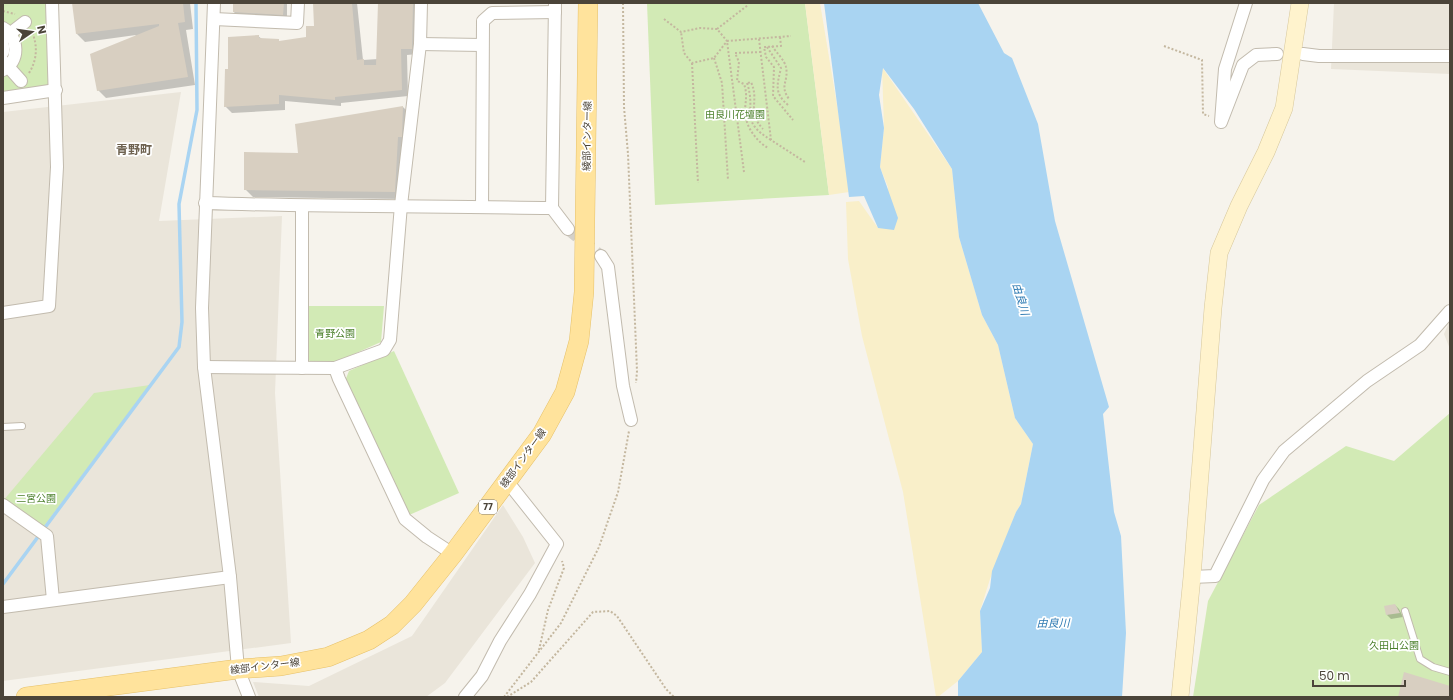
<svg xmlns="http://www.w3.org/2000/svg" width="1453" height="700" viewBox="0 0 1453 700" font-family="Poppins,'Noto Sans JP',sans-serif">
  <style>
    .residential { fill: #eae5da }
    .green { fill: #d2eab5 }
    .sand { fill: #f9efc9 }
    .water { fill: #a9d4f2 }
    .shadow { fill: #0003 }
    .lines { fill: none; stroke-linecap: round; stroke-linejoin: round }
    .stream { stroke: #a9d4f2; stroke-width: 3.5 }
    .building { fill: #d8cfc1 }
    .street-tunnel { stroke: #d4d0c8; stroke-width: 12; stroke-dasharray: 12 6; stroke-linecap: butt }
    .lane-casing { stroke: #c2bbae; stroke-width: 8 }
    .street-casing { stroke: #c2bbae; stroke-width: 14 }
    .secondary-casing { stroke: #d6c79b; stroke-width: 18 }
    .primary-casing { stroke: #e6c16a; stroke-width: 20 }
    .path { stroke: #c4b79f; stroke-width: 2; stroke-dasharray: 2 2; stroke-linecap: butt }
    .lane { stroke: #fff; stroke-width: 6 }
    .street { stroke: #fff; stroke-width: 12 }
    .secondary { stroke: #fff3cd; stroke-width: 17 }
    .primary { stroke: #ffe39c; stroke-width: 19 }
    .labels { text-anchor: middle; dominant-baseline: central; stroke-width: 3.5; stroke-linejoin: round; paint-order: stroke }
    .shield { fill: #fff; stroke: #817c74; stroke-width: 1 }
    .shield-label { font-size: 9px; font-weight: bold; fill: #4b4439 }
    .park-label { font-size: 10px; fill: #4a7f2a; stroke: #fff }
    .street-label { font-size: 10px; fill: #4b4439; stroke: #fff }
    .water-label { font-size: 11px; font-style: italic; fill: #2e7ab2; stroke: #fff }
    .quarter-label { font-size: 12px; font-weight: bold; fill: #6e6250; stroke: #fff }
  </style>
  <rect width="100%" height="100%" fill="#f6f3ec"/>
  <g class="residential">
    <path d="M1334 3H1450V74L1331 69Z"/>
    <path d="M181 92 159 221 282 216 275 393 291 643 3 681V112Z"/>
    <path d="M1450 320V349L1444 334Z"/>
    <path d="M503 505 523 537 535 563 445 683 426 697H259L253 682 309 686 412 636Z"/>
  </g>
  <g class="green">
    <path d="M3 3H46L49 85 30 91 3 94Z"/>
    <path d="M647 3H805L829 195 655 205Z"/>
    <path d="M307 306H384L381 342 336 362 311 363 307 357Z"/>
    <path d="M394 351 459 493 407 516 345 381 349 371Z"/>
    <path d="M150 385 41 530 3 501 94 393Z"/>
    <path d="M1450 413V697H1193L1208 601 1259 505 1346 446 1394 461Z"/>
  </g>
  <g class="sand">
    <path d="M805 3H820L842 135 849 192 829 195Z"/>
    <path d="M882 67 952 169 959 237 982 315 998 345 1015 418 1033 444 1021 504 1016 512 990 579 980 611 982 652 958 681 938 697H936L903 492 862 336 848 259 846 202 859 201 878 228 888 187 880 167 884 128Z"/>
  </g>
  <path class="water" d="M824 3H978L1004 53 1012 58 1038 124 1055 221 1109 407 1103 414 1114 512 1121 536 1126 633 1122 697H958V681L982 652 980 611 990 588 992 571 1016 512 1021 504 1033 444 1015 418 998 345 982 315 959 237 952 169 914 109 883 68 879 95 884 128 880 167 898 218 894 230 878 228 864 196 849 197Z"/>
  <g class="shadow">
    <path d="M73 3H190L193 29 186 30 195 85 106 98 98 90 136 35 85 42 77 34Z"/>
    <path d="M234 3H287V18L237 16 234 12Z"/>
    <path d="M314 3H357L363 60 378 59 379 3H419L418 54 407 55 408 96 341 103V106L285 101V110L232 113 225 106 229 70 258 36 262 39 278 40 280 42 307 38 316 27Z"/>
    <path d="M403 107 411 115 403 199 253 197 245 189 299 154Z"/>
    <path d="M1395 605 1399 609 1403 617 1391 619 1387 615Z"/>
  </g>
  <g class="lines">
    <path class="stream" d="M3 584 179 347 182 322 179 204 197 110 196 3"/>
  </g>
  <g class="building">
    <path d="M72 3H183L185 22 178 23 188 77 97 91 90 54 159 26V24L76 34Z"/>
    <path d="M233 3H284L283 15 233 12Z"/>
    <path d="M313 3H352L357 60 364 59V65H376L378 3H413L412 49H401L402 90 335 97V100L279 95V104L224 107 225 69H228V37L259 35V38L279 39V41L306 37V26H314Z"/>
    <path d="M403 106 402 137H398L395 192 244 190V152L298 153 295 124Z"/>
    <path d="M1395 604 1400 613 1386 615 1384 606Z"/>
    <path d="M1404 672 1450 686V697H1398Z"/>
  </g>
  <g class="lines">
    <path class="street-tunnel" d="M568 229 601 256"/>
    <g class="lane-casing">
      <g id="lane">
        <path d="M3 427 22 426"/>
        <path d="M1405 611 1420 659 1433 667 1450 672"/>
      </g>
    </g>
    <g class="street-casing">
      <g id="street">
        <path d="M214 3 202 308 204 367 230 577 238 669 249 697"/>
        <path d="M555 3 552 208 568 229"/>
        <path d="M1246 3 1225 69 1221 122 1243 65 1256 55 1277 54"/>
        <path d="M214 19 297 23 298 3"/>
        <path d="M3 28C19 37 20 62 3 70"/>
        <path d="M3 39 25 22"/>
        <path d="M420 44 482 45"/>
        <path d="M3 46V52"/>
        <path d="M1303 54 1319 56H1450"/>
        <path d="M4 62 21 81"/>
        <path d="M3 98 56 90"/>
        <path d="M205 203C321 207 436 206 552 208"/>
        <path d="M482 207 483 21 492 13 555 12"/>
        <path d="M601 256 608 267 623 386 631 420"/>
        <path d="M3 313 49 306 57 167 52 3"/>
        <path d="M204 367 335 368 384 350 390 340 401 205 420 44 421 3"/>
        <path d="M302 368V206"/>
        <path d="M335 368 339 379 405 519 427 537 453 554"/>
        <path d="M3 505 47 536 53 600"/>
        <path d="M1192 577 1215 576 1263 480 1284 451 1367 381 1420 345 1450 311"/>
        <path d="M3 607 230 577"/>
        <path d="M465 697 482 676 500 641 530 594 557 544 507 481"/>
      </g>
    </g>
    <g class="secondary-casing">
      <path id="secondary" d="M1180 697 1192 577 1213 308 1219 253 1239 206 1266 152 1284 108 1300 3"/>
    </g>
    <g class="primary-casing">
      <path id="primary" d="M26 697 238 669 281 666 328 657 369 640 392 625 413 604 453 554 542 434 565 392 579 341 584 292 588 3"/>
    </g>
    <g class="path">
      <path d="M623 3 624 107 628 154 637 371 636 383"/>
      <path d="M3 11 15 14"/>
      <path d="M664 19 681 32 700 28 717 29 727 41 714 58 692 63 684 53 681 32"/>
      <path d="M717 29 748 5"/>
      <path d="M780 37 781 46 764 47 766 57 774 67 773 96 793 120"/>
      <path d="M759 39 771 140 805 162"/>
      <path d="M772 46C776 52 785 61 786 67 789 82 779 85 789 99"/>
      <path d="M1164 46 1202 60 1203 114 1209 116"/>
      <path d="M767 47 781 68C777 85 774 93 788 105"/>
      <path d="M761 52 735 53 739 62 737 81 744 84C749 98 743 106 746 118 748 130 758 142 768 148"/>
      <path d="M714 58 722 83 728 180"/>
      <path d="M692 63 698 183"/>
      <path d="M29 73C37 60 38 46 32 32"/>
      <path d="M747 83C757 112 738 120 771 140"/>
      <path d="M748 83 751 82C760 102 746 111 763 129"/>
      <path d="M744 172 727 41 791 36"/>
      <path d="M539 650 548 610 564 568 562 561"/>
      <path d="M504 697 561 623 599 547 618 492 629 431"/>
      <path d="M507 697 531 682 593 612 610 611 617 616 666 689 674 697"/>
    </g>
    <use href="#lane" class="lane"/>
    <use href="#street" class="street"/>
    <use href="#secondary" class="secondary"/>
    <use href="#primary" class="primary"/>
  </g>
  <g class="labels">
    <rect class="shield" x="479" y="500" width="18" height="14" rx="3"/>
    <g class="shield-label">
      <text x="488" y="507">77</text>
    </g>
    <g class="park-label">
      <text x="735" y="114">由良川花壇園</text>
      <text x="335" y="333">青野公園</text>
      <text x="36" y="498">二宮公園</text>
      <text x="1394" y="645">久田山公園</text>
    </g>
    <g class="street-label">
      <text transform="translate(587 136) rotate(-89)">綾部インター線</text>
      <text transform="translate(523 458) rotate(-54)">綾部インター線</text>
      <text transform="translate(265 666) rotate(-7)">綾部インター線</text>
    </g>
    <g class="water-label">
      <text transform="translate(1021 299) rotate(74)">由良川</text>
      <text x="1053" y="623">由良川</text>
    </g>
    <g class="quarter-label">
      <text x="134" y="149">青野町</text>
    </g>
  </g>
  <rect width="1453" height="700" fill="none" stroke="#4b4439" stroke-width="8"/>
  <g transform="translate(32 32) rotate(77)" stroke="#ffffff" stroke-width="3" paint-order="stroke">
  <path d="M0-3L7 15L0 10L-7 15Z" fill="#4b4439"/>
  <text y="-6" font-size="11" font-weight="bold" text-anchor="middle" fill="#4b4439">N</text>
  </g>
  <path d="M1313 680v6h92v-6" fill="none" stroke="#4b4439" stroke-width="2"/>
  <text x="1319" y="680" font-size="12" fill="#4b4439" stroke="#ffffff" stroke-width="3" paint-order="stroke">50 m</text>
</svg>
